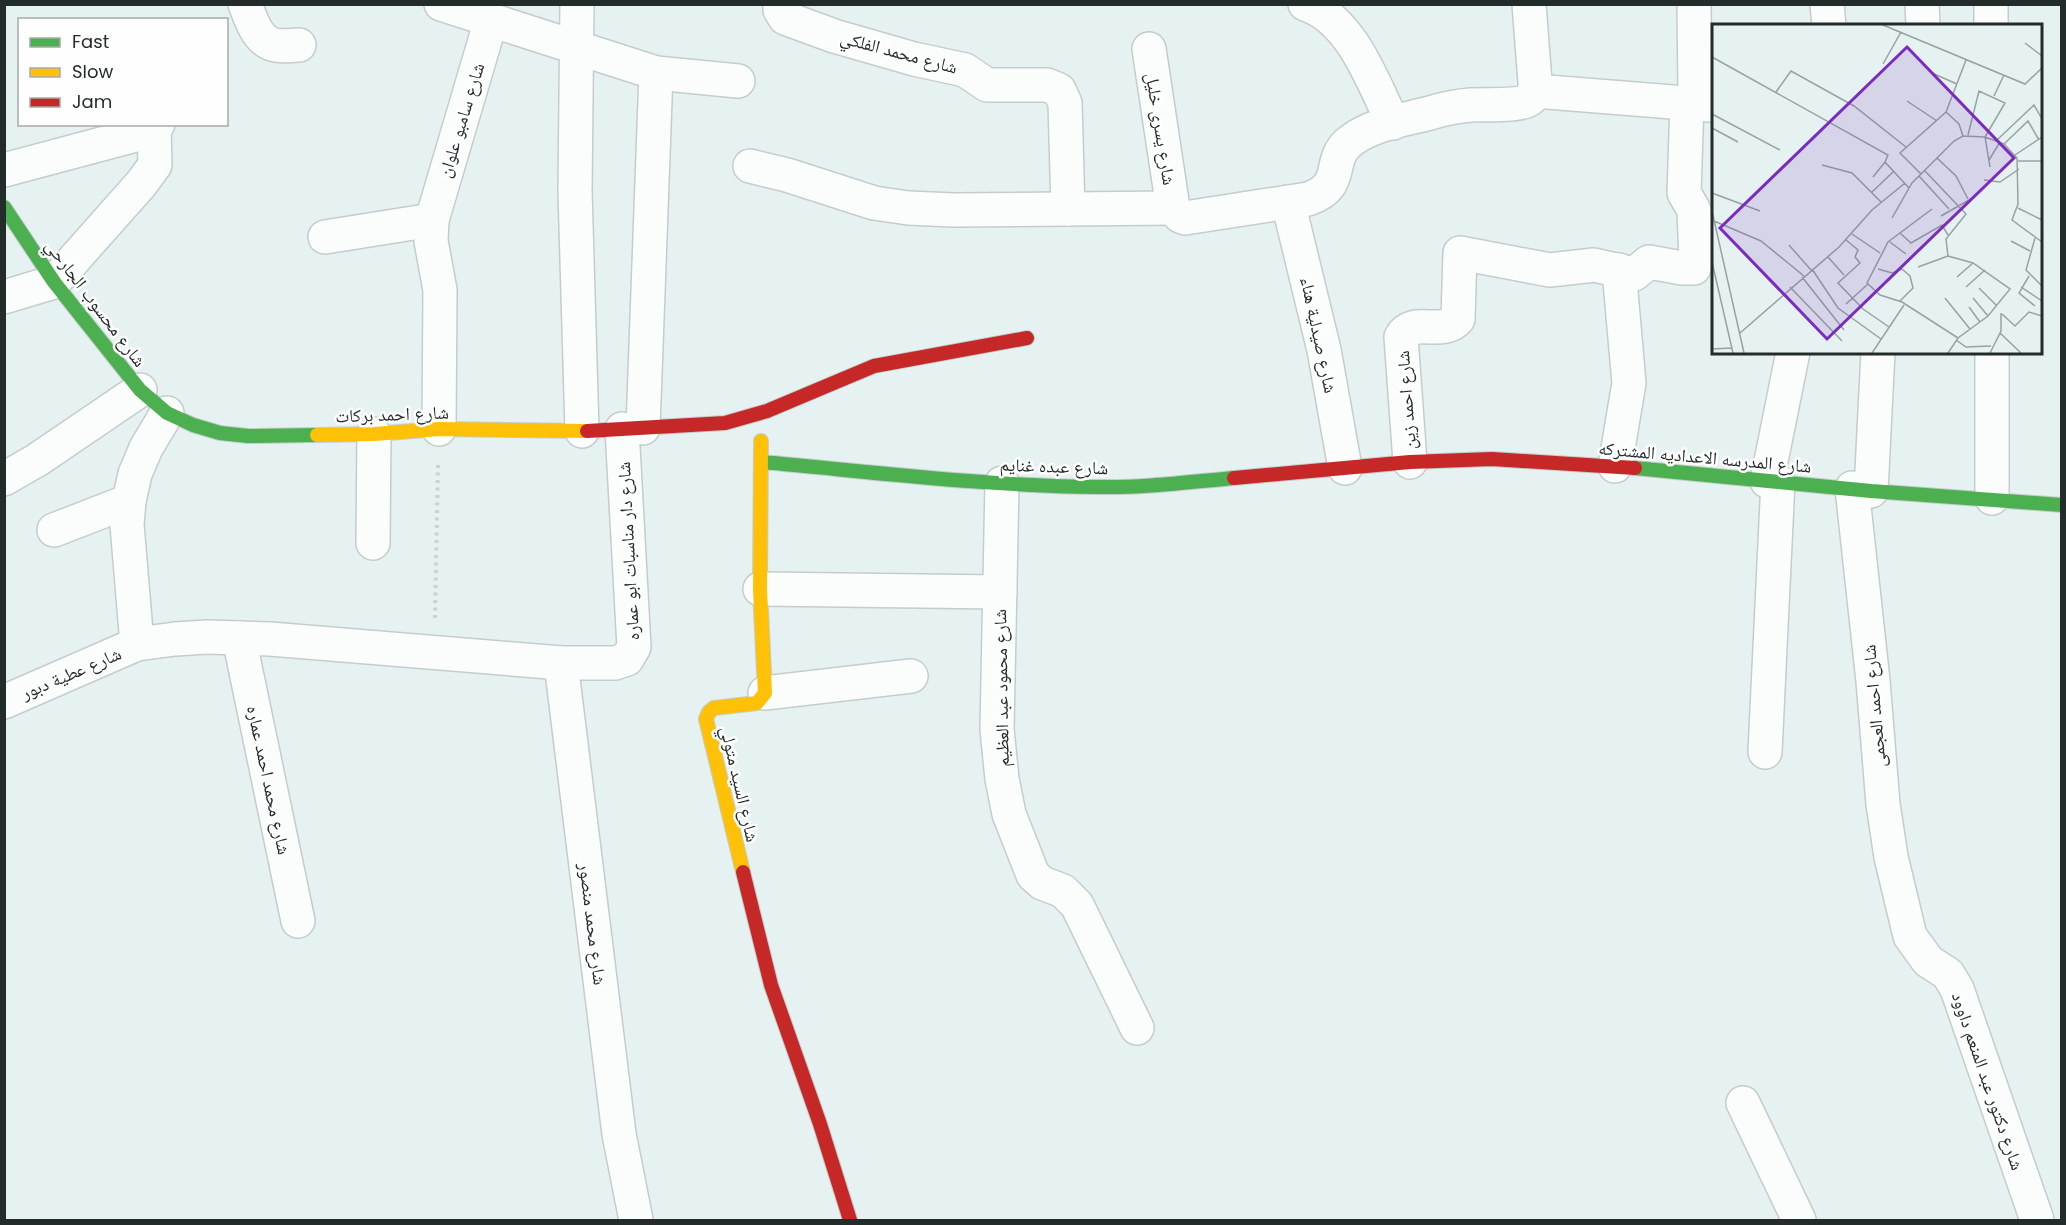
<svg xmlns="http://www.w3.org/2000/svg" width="2066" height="1225" viewBox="0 0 2066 1225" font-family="Poppins,'Noto Naskh Arabic',sans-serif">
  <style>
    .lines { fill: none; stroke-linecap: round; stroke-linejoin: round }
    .street-casing { stroke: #c4cdcc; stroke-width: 36 }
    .fast-casing { stroke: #c4cdcc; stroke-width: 16 }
    .slow-casing { stroke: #c4cdcc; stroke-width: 16 }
    .jam-casing { stroke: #c4cdcc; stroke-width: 16 }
    .path { stroke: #ccd1d1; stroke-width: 4; stroke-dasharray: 3 4.5; stroke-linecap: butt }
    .street { stroke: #fbfdfd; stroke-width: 33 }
    .fast { stroke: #4caf50; stroke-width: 14 }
    .slow { stroke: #ffc107; stroke-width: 14 }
    .jam { stroke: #c62828; stroke-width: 14 }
    .labels { text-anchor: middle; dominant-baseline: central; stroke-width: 5; stroke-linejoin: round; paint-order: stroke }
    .street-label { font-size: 18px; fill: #242c2b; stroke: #fefefe }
    .inset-road { fill: none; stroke: #98a2a2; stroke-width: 1.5 }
    .view { fill: #7b2cbf; fill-opacity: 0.15; stroke: #7b2cbf; stroke-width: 3 }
    .inset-edge { fill: none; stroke: #242c2b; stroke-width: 3 }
  </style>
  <rect width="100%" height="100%" fill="#e6f1f1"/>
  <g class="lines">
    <g class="street-casing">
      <g id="street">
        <path d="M245 4C251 19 257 41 275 45 282 47 291 45 299 45"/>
        <path d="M441 4 656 73 738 81"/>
        <path d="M577 4 575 191 582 431"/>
        <path d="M780 4V10L785 18 834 36 914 59 965 70 987 85H1047L1059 90 1065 103 1068 209"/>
        <path d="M1305 4C1352 19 1373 83 1393 123"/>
        <path d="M1827 4 1829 26"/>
        <path d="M1922 4 1923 26"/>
        <path d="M1991 26V4"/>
        <path d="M1149 49 1173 208 1180 216 1185 218 1308 199C1346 186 1327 162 1348 143 1370 124 1404 120 1430 113 1443 109 1457 106 1471 105 1484 104 1520 107 1530 99 1535 95 1535 89 1535 82L1529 4"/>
        <path d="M1535 91 1710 105"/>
        <path d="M750 166 787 175 874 203 908 208 954 210 1173 208"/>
        <path d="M4 170 154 130"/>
        <path d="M1288 202 1324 350 1345 468"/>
        <path d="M325 237 432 220"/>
        <path d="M4 297 54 282 141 184 155 165 154 130 158 124"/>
        <path d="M1992 352V498"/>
        <path d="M643 428 656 73"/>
        <path d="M439 429 440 290 431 241 432 220 491 20"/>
        <path d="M1410 462 1401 337C1412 316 1443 337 1458 319L1460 253 1550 270 1594 265 1634 274 1649 262 1682 268H1694L1696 260 1694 210 1684 193 1687 103 1695 91 1694 4"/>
        <path d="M1615 466 1629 383 1619 270"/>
        <path d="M4 479 37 460 140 390"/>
        <path d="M1767 481 1793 352"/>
        <path d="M1002 483 997 729 1002 779 1009 814 1033 875 1042 883 1063 891 1077 905 1137 1028"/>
        <path d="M1852 488 1873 681 1883 804 1891 857 1910 936 1928 961 1948 974 1957 989 2037 1220"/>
        <path d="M1871 491 1878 352"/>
        <path d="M54 530 129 501"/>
        <path d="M373 543 374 434"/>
        <path d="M760 589 1000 592"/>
        <path d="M239 638 298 921"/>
        <path d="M137 644 127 525 129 501 135 474 146 448 167 413"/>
        <path d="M561 663 619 1134 636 1220"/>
        <path d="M765 693 911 676"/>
        <path d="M4 702 137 644 175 639 207 637 270 639 561 663H615L627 659 634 647 622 429"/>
        <path d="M1765 752 1778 481"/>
        <path d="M1743 1103 1799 1220"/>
      </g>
    </g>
    <g class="fast-casing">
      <g id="fast">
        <path d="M4 207 54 282 140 390 167 413 193 425 220 433 248 436 317 435"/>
        <path d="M761 462C873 472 985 486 1098 487 1143 488 1189 482 1234 478"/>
        <path d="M1635 468 1871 491 2062 505"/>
      </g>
    </g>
    <g class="slow-casing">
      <g id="slow">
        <path d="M317 435 374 434 439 429 587 431"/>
        <path d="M743 872 706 719 709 712 714 708 757 703 765 693 760 589 761 441"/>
      </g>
    </g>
    <g class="jam-casing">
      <g id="jam">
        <path d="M587 431 725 423 767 411 874 366 1027 338"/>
        <path d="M1234 478 1410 462 1492 459 1635 468"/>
        <path d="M743 872 771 985 820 1124 850 1220"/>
      </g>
    </g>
    <path class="path" d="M435 618 438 463"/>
    <use href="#street" class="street"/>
    <use href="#fast" class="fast"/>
    <use href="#slow" class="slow"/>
    <use href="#jam" class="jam"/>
  </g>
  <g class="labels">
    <g class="street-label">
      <text transform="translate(899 52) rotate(15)">شارع محمد الفلكي</text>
      <text transform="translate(461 120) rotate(-73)">شارع سامبو علوان</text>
      <text transform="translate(1161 129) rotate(81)">شارع يسرى خليل</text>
      <text transform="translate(96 303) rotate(53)">شارع محسوب الجارحي</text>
      <text transform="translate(1319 335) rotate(78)">شارع صيدلية هناء</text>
      <text transform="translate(1406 400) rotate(-94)">شارع احمد زين</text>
      <text transform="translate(392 414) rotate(-2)">شارع احمد بركات</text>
      <text transform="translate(1705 457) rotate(5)">شارع المدرسه الاعداديه المشتركه</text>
      <text transform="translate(1054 466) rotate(2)">شارع عبده غنايم</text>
      <text transform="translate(628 551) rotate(-93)">شارع دار مناسبات ابو عماره</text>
      <text transform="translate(71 673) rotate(-23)">شارع عطية دبور</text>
      <text transform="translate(1001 688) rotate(-91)">شارع محمود عبد العظيم</text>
      <text transform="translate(1874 706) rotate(-95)">شارع احمد العجمى</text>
      <text transform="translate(269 780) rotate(78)">شارع محمد احمد عماره</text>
      <text transform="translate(740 784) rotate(77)">شارع السيد متولي</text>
      <text transform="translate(593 924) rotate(83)">شارع محمد منصور</text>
      <text transform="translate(1988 1081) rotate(71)">شارع دكتور عبد المنعم داوود</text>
    </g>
  </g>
  <g transform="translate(1712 24)">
    <rect width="330" height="330" fill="#e6f1f1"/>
    <path class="inset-road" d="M171 1 313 60 330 44M313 19 330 32M0 33 176 131 173 138 197 164M171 40 189 8M220 49 245 60M64 68 79 47 142 82 194 123M282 72 292 51M195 77 225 97M234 88 247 100 251 112M0 90 68 126M0 104 26 118M256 111 267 67 293 79 273 113 278 143M285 116 322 81 330 95M292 120 316 97 327 116M303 131 330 113M225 134 244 152 256 175M277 136 288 118M306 137H330M110 141 140 149 169 178M212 146 254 190 234 215 236 232M209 150 188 129 234 88 254 36M207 152 237 185M161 153 173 138M272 156 288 158 307 145M160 168 182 147M0 169 48 187M306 184 330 196M220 185 176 218 155 259 168 271 190 278 246 314M0 187 32 329M229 192 264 172M180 194 200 159 242 117 251 112 273 113 292 120 305 134 306 180 300 196 330 218M2 197 49 217 92 252M188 209 199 219 230 201 236 211M140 210 168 229M323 214 314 246 330 262M134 216 146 226 143 233 148 239 126 259 151 285 177 303M299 217 318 227M178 218 194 230M77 221 99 246M116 233 132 251M0 238 21 329M206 243 236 232M100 245 126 284 169 315M166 245 180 249 190 245 198 252 201 264 188 277M317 252 307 269 323 282M90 253 132 306M245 253 261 239M78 263 130 317M254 263 273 246M309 263 330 277M267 264 285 282M72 269 99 298M233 274 258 305M261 274 276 292M134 280 156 260M257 283 268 298M290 290 303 302 317 288 330 292M28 309 127 223 160 186 193 159M288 309 309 329M244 316 254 323 279 322M0 325 20 324M160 329 192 281M236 329 246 314 276 292 298 265 261 239 236 232M278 329 289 307V289"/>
    <path class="view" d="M195 23 302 134 115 315 8 204Z"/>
    <rect width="330" height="330" class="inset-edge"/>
  </g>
  <rect width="2066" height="1225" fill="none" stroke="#242c2b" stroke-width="12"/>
  <rect x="18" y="18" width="210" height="108" fill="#fefefe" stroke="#a7aaaa" stroke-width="1.5"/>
  <rect x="30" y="38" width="30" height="9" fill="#4caf50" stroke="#a7aaaa" stroke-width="1.5"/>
  <text x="72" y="48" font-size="18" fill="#242c2b">Fast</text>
  <rect x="30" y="68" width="30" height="9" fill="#ffc107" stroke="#a7aaaa" stroke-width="1.5"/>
  <text x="72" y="78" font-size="18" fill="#242c2b">Slow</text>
  <rect x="30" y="98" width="30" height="9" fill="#c62828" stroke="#a7aaaa" stroke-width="1.5"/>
  <text x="72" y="108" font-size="18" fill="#242c2b">Jam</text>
</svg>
